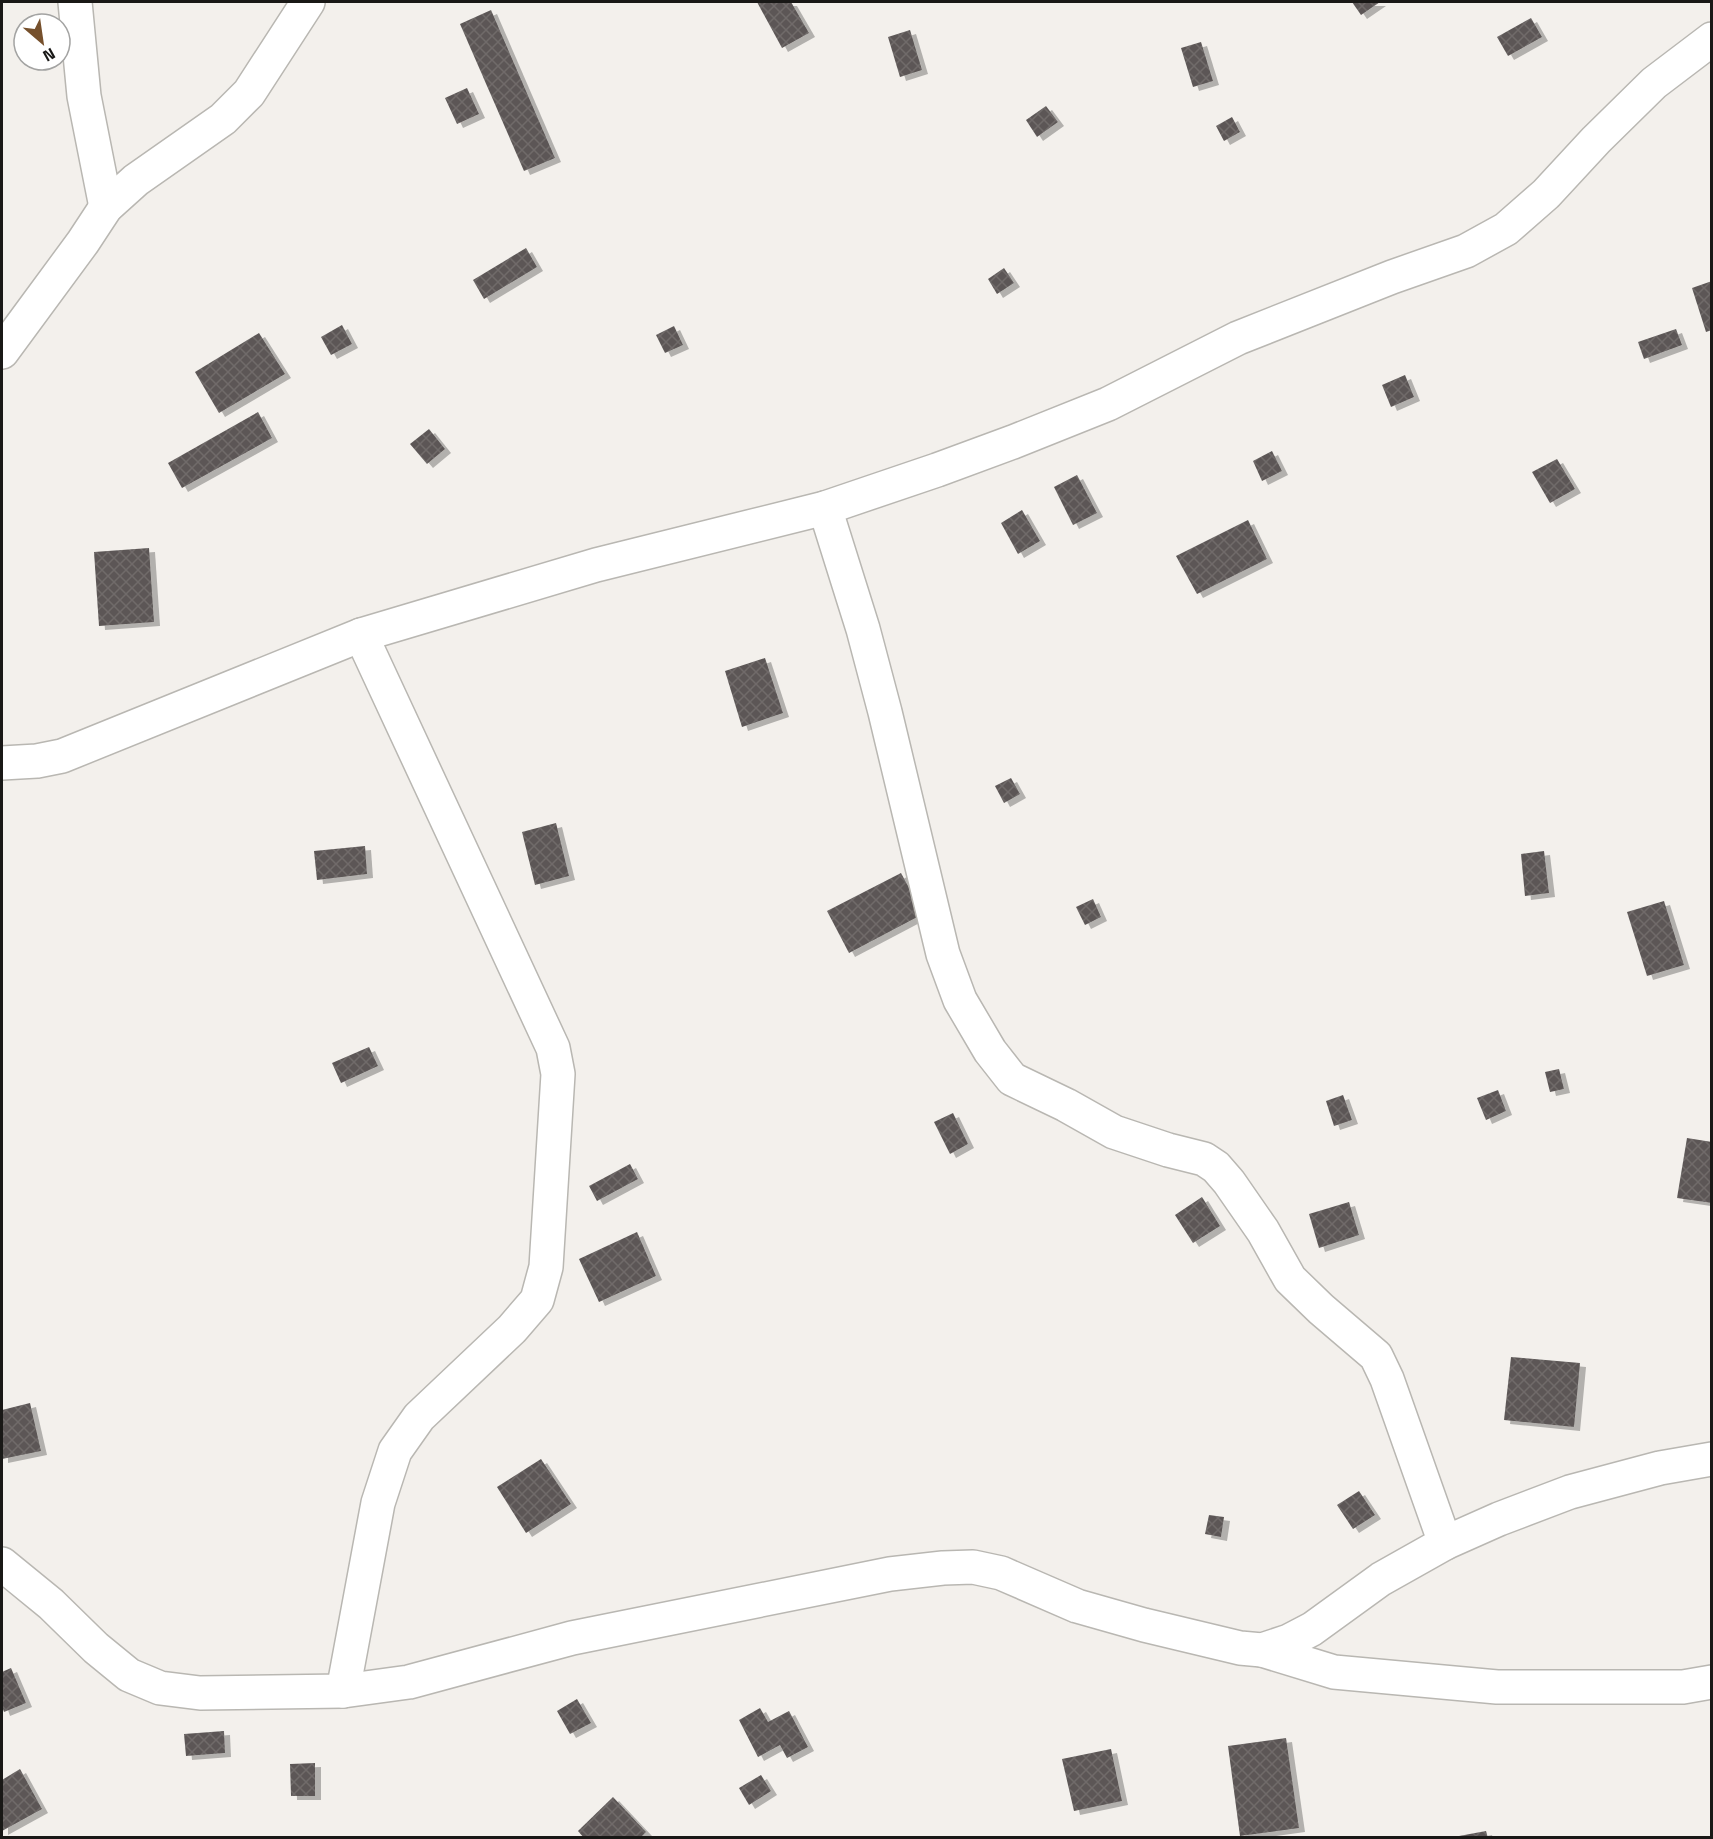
<svg xmlns="http://www.w3.org/2000/svg" width="1713" height="1839" viewBox="0 0 1713 1839" font-family="'Titillium Web',sans-serif">
  <style>
    .building { fill: url(#building-cross-hatch); filter: url(#shadow) }
    .lines { fill: none; stroke-linecap: round; stroke-linejoin: round }
    .minor-casing { stroke: #b9b7b2; stroke-width: 36 }
    .minor { stroke: #fff; stroke-width: 33 }
  </style>
  <defs>
    <pattern id="building-cross-hatch" width="8" height="8" patternUnits="userSpaceOnUse" patternTransform="scale(1.5)"><rect width="8" height="8" fill="#5c5756"/><path d="M0 0l8 8M0 8l8-8" fill="none" stroke="#6f6b6a"/></pattern>
    <filter id="shadow"><feDropShadow dx="6" dy="4" stdDeviation="0" flood-color="#0004"/></filter>
  </defs>
  <rect width="100%" height="100%" fill="#f3f0ec"/>
  <g class="building">
    <path d="M757 2H791L809 33 782 48Z"/>
    <path d="M1352 2H1380L1361 15Z"/>
    <path d="M491 10 555 158 524 171 460 24Z"/>
    <path d="M1531 18 1542 37 1508 56 1497 37Z"/>
    <path d="M910 30 922 70 900 77 888 37Z"/>
    <path d="M1201 42 1213 81 1193 87 1181 48Z"/>
    <path d="M467 88 479 114 457 124 445 98Z"/>
    <path d="M1046 106 1058 122 1037 137 1026 120Z"/>
    <path d="M1232 117 1240 132 1224 141 1216 126Z"/>
    <path d="M526 248 537 267 484 299 473 280Z"/>
    <path d="M1004 268 1014 283 997 294 988 279Z"/>
    <path d="M1712 281V330L1706 332 1692 288Z"/>
    <path d="M342 325 352 344 331 355 321 337Z"/>
    <path d="M674 326 683 345 665 353 656 335Z"/>
    <path d="M1676 329 1682 345 1644 359 1638 342Z"/>
    <path d="M259 333 285 374 219 413 195 372Z"/>
    <path d="M1405 375 1414 397 1391 407 1382 385Z"/>
    <path d="M258 412 272 438 182 488 168 463Z"/>
    <path d="M429 429 445 449 427 464 410 444Z"/>
    <path d="M1272 451 1282 471 1262 481 1253 461Z"/>
    <path d="M1557 459 1575 489 1550 503 1532 472Z"/>
    <path d="M1077 475 1097 513 1073 525 1054 487Z"/>
    <path d="M1022 510 1040 541 1018 554 1001 523Z"/>
    <path d="M1248 520 1267 559 1197 594 1176 556Z"/>
    <path d="M149 548 154 622 99 626 94 552Z"/>
    <path d="M765 658 783 713 742 727 725 671Z"/>
    <path d="M1011 778 1020 794 1004 803 995 786Z"/>
    <path d="M556 823 569 876 535 885 522 832Z"/>
    <path d="M365 846 367 874 317 880 314 851Z"/>
    <path d="M1544 851 1549 893 1525 896 1521 854Z"/>
    <path d="M901 873 923 914 849 953 827 911Z"/>
    <path d="M1093 899 1101 917 1085 925 1076 907Z"/>
    <path d="M1664 901 1684 965 1647 976 1627 912Z"/>
    <path d="M369 1047 378 1066 341 1083 332 1063Z"/>
    <path d="M1559 1069 1564 1089 1550 1092 1545 1072Z"/>
    <path d="M1498 1090 1506 1111 1486 1120 1477 1098Z"/>
    <path d="M1343 1095 1352 1120 1334 1126 1326 1101Z"/>
    <path d="M953 1113 968 1144 950 1154 934 1122Z"/>
    <path d="M1687 1138 1712 1142V1203L1677 1198Z"/>
    <path d="M630 1164 638 1179 597 1201 589 1186Z"/>
    <path d="M1202 1197 1220 1226 1193 1243 1175 1215Z"/>
    <path d="M1349 1202 1359 1235 1319 1248 1309 1214Z"/>
    <path d="M637 1232 656 1276 599 1302 579 1259Z"/>
    <path d="M1511 1357 1580 1363 1574 1427 1504 1420Z"/>
    <path d="M30 1403 41 1451 2 1459V1410Z"/>
    <path d="M541 1459 571 1504 526 1533 497 1487Z"/>
    <path d="M1359 1491 1375 1515 1353 1529 1337 1505Z"/>
    <path d="M1209 1515 1224 1517 1221 1537 1205 1534Z"/>
    <path d="M11 1668 26 1703 4 1712 2 1706V1672Z"/>
    <path d="M577 1699 591 1723 570 1734 557 1711Z"/>
    <path d="M760 1708 768 1722 789 1711 808 1747 787 1758 780 1745 758 1757 739 1720Z"/>
    <path d="M224 1731 225 1753 186 1756 184 1734Z"/>
    <path d="M1286 1738 1299 1828 1240 1836 1228 1746Z"/>
    <path d="M1111 1749 1122 1801 1074 1811 1062 1759Z"/>
    <path d="M315 1763V1796H291L290 1764Z"/>
    <path d="M20 1769 42 1809 2 1831V1780Z"/>
    <path d="M761 1775 771 1791 749 1805 739 1788Z"/>
    <path d="M613 1797 646 1832 640 1838H584L578 1831Z"/>
    <path d="M1486 1831 1488 1838H1459V1836Z"/>
  </g>
  <g class="lines">
    <g class="minor-casing">
      <g id="minor">
        <path d="M75 2 84 96 106 207"/>
        <path d="M2 352 83 242 106 207 136 180 223 119 249 93 308 2"/>
        <path d="M825 508 863 629 885 712 943 954 960 1000 990 1051 1012 1079 1066 1105 1114 1132 1168 1150 1204 1159 1216 1167 1229 1182 1263 1231 1290 1279 1321 1309 1376 1356 1387 1379 1445 1543"/>
        <path d="M2 763 37 761 62 756 361 635 596 565 825 508 937 470 1013 442 1108 404 1238 338 1392 277 1466 251 1506 229 1546 194 1596 140 1654 83 1712 39"/>
        <path d="M2 1564 51 1604 96 1648 129 1675 160 1688 200 1693 343 1691 409 1682 572 1638 890 1574 943 1568 973 1567 1001 1573 1077 1606 1144 1625 1240 1648 1262 1650 1289 1641 1312 1629 1381 1579 1445 1543 1499 1519 1570 1492 1660 1468 1712 1459"/>
        <path d="M1262 1650 1334 1672 1497 1687H1683L1712 1682"/>
        <path d="M343 1691 378 1503 395 1451 419 1417 512 1329 537 1300 546 1267 558 1074 553 1048 361 635"/>
      </g>
    </g>
    <use href="#minor" class="minor"/>
  </g>
  <rect width="1713" height="1839" fill="none" stroke="#191816" stroke-width="6"/>
  <g transform="translate(42 42) rotate(151)"><circle r="28" fill="#ffffff" stroke="#a3a3a2" stroke-width="1.5"/>
  <path d="M0-4.5L10 22L0 15L-10 22Z" fill="#76502c"/>
  <text y="-9" font-size="16" font-weight="bold" text-anchor="middle" fill="#191816">N</text>
  </g>
</svg>
